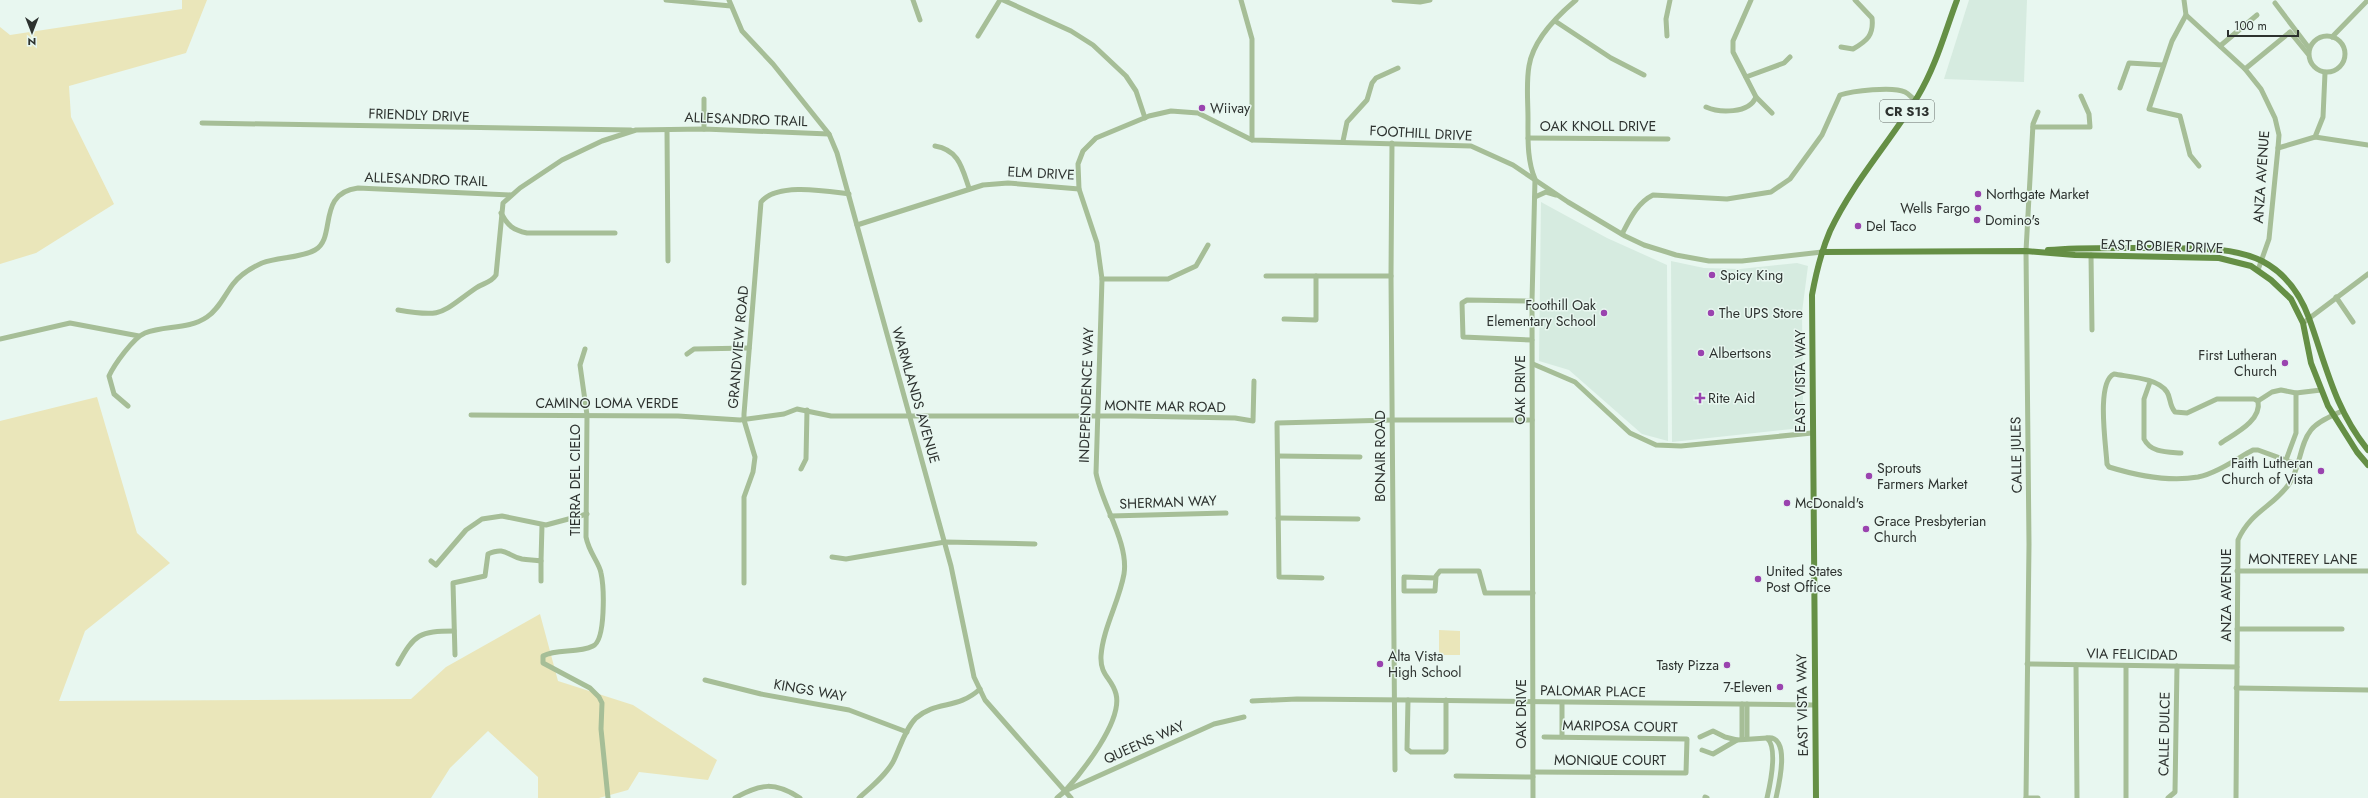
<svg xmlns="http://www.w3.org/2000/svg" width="2368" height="798" viewBox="0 0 2368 798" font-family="Jost,sans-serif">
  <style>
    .built { fill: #d6ebe0 }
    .green { fill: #eae6ba }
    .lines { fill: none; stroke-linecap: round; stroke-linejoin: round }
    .minor { stroke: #a6be97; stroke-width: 5 }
    .major { stroke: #658f45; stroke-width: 6 }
    .poi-dot { fill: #9a43af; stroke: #e8f7f0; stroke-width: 1.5 }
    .labels { text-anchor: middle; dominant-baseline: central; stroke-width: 3; stroke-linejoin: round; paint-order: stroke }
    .shield { fill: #e8f7f0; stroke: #656d69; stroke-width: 1 }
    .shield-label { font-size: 13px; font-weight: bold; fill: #2d322f }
    .poi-label { font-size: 14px; fill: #2d322f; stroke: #e8f7f0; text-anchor: start }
    .street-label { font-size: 14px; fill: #2d322f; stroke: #e8f7f0 }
  </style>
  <rect width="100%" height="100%" fill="#e8f7f0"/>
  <g class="built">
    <path d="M1969 0H2027L2024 82 1944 79Z"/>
    <path d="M1541 202 1607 238 1667 265 1668 441 1642 434 1569 370 1539 361Z"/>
    <path d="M1671 261 1704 268 1740 269 1797 263 1808 266 1802 312 1803 403 1801 428 1672 442Z"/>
  </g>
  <g class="green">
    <path d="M182 0H207L186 53 69 86 71 117 114 204 36 253 0 264V27L10 35 182 9Z"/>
    <path d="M97 397 137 533 170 563 85 631 59 701 411 699 446 667 540 614 558 681 633 705 717 760 708 780 639 772 628 790 599 798H538V777L488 731 450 768 431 798H0V421Z"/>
    <path d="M1439 630 1460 631V655H1439Z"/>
  </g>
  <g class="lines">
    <g class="minor">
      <path d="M666 0 731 6"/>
      <path d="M729 0 742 31 773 64 829 134 837 153 951 566 974 677 985 700 1071 798"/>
      <path d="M913 0 920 20"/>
      <path d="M1003 0 1071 31 1093 45 1126 76 1136 91 1145 118"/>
      <path d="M1241 0 1252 39V140L1471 146 1513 165 1568 202 1625 236 1644 245 1676 255 1709 261H1742L1822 252"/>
      <path d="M1394 0 1420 2 1430 0"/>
      <path d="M1751 0 1733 41V52L1756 97 1772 113"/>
      <path d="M2184 0 2186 15 2245 69 2261 89 2275 118 2279 135 2278 148 2269 239 2258 270"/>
      <path d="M2275 3 2309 48"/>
      <path d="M2186 15 2172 41 2149 109 2180 116 2190 155 2199 166"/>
      <path d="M1555 21 1611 58 1644 75"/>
      <circle cx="2327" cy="54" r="18"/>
      <path d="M978 36 1000 0"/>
      <path d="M1667 36 1666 19 1670 0"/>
      <path d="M2332 37 2368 0"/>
      <path d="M2220 46 2257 15"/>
      <path d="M1841 47 1853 49C1867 41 1874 35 1872 18L1855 0"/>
      <path d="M2245 69 2290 32 2308 54"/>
      <path d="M1746 77 1784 63 1790 57"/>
      <path d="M2120 88 2129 63 2163 65"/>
      <path d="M1706 107C1719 113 1749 114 1756 97"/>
      <path d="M202 123 631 130"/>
      <path d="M2033 127H2090L2089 114 2081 96"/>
      <path d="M704 129V99"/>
      <path d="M667 130 668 261"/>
      <path d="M2315 137 2368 145"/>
      <path d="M1528 138 1668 139"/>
      <path d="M1343 141 1347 122 1367 100 1372 83 1376 78 1398 68"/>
      <path d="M1392 143 1391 276 1395 770"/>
      <path d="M935 146C959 150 962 168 969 188"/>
      <path d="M2278 148 2315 137 2323 117 2325 73"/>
      <path d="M1535 197 1546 192 1556 195"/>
      <path d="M501 213C508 226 513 230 527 233H615"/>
      <path d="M857 225 983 185 1008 183 1079 189"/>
      <path d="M1622 234C1630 219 1637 203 1653 195L1727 199 1771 192 1790 179 1822 135 1840 95C1852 91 1893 86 1905 92 1909 94 1912 98 1915 100"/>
      <path d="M2091 255 2092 330"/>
      <path d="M1266 276H1391"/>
      <path d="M1102 279H1168L1196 266 1208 245"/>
      <path d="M2336 297 2353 322"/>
      <path d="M1532 301 1467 300 1462 303 1463 337 1532 340"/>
      <path d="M398 310C444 318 440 313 476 288 483 283 491 283 496 275L503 203 520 188 562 160 602 141 636 130 704 129 829 134"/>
      <path d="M1284 319 1316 320V276"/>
      <path d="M2303 323 2368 274"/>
      <path d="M0 339 70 323 139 336"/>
      <path d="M585 349 580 365 587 415 586 537C589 553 599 562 601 573 604 587 606 640 593 646 577 654 557 648 543 656V663L590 688 599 697 602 703 601 729 608 798"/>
      <path d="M687 354 694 349 749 348"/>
      <path d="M1533 364 1575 382 1630 433 1656 445 1681 446 1812 433"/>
      <path d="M2150 382 2144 399V439C2151 453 2167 452 2181 453"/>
      <path d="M2258 401 2254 399H2217L2187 413 2175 412C2169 405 2171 398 2167 392 2158 378 2130 377 2114 374 2096 382 2106 445 2107 464L2109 467C2135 475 2170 482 2198 477 2217 473 2236 459 2253 450H2258L2299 465"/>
      <path d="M2258 401 2272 392 2281 390 2296 393 2321 390"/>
      <path d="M128 406 114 394 109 376C114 365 133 338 145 333 165 325 188 330 207 317 219 309 224 296 233 284 240 275 251 268 262 263 278 257 302 258 315 250 337 238 316 193 358 188L511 195"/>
      <path d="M471 415 678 416 740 420 784 414 797 409 831 416H1130L1235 418 1253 421 1254 381"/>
      <path d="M2221 443C2234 434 2262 421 2258 401"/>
      <path d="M1278 456 1360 457"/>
      <path d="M2286 460 2296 433V393"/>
      <path d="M801 469 806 459 807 410"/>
      <path d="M1110 516 1226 513"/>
      <path d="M1278 518 1358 519"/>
      <path d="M832 557 846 559 945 542 1035 544"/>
      <path d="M431 561 436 565 466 530 482 519 502 516 546 525 587 514"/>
      <path d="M541 561V581"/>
      <path d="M2237 571H2368"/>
      <path d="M1322 578 1279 577 1277 423 1392 420H1532"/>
      <path d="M1436 578 1404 577V591H1435L1436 576 1440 571H1479L1485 593H1533"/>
      <path d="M744 583V497L753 472 755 457 744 420V414L761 202C777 182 826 191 849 194"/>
      <path d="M2237 629H2342"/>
      <path d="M455 655 453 583 485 576 488 554C506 546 507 556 522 559 528 560 535 560 541 561L542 525"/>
      <path d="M398 664C414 634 420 631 454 631"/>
      <path d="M2027 664 2237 667"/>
      <path d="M2076 665 2077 798"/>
      <path d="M2126 666V798"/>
      <path d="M705 680 761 694 849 710 907 732"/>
      <path d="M2236 688 2368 690"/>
      <path d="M1408 700 1407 749 1411 752H1444L1446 750V700"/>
      <path d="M1252 701 1297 699 1408 700 1814 705"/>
      <path d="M1562 737V703"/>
      <path d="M1700 737 1713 731 1725 737 1737 740"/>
      <path d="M1747 738V704"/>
      <path d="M1742 739V704"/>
      <path d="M1702 750 1713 754 1737 740 1767 738"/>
      <path d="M1533 772 1686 773 1687 739 1544 737"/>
      <path d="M1456 776 1533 777"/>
      <path d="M1065 791C1082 772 1123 721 1116 694 1112 678 1100 676 1101 656 1103 628 1119 602 1124 574 1129 543 1102 505 1096 473L1102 279 1097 243 1079 189 1078 164 1083 151 1096 138 1149 116 1171 111 1198 113 1252 140"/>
      <path d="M1705 797 1707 798"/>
      <path d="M735 798C761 783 775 782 800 798"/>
      <path d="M859 798C871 787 885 776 893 762 900 748 905 729 916 718 937 700 957 710 980 689"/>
      <path d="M1057 798 1065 791 1214 724 1244 717"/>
      <path d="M1533 798 1532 301 1535 179C1527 160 1528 139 1528 119 1528 101 1526 83 1529 66 1533 40 1557 16 1576 0"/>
      <path d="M1767 798C1770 785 1778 748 1767 738 1791 735 1779 784 1776 798"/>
      <path d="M2026 798 2029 544 2026 251 2033 124 2038 112"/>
      <path d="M2026 798H2038"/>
      <path d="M2168 798 2175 792 2177 666"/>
      <path d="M2236 798 2238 540C2251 511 2273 507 2289 484 2301 467 2299 445 2311 430 2318 421 2332 416 2342 411"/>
    </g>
    <g class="major">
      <path d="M2048 250C2082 247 2116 248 2151 248 2186 249 2229 245 2262 261 2285 273 2300 294 2309 318 2326 365 2335 410 2368 450"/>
      <path d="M1822 252 2026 251 2075 255 2219 258 2251 266 2271 280 2291 299 2303 323 2311 363 2328 406 2357 452 2368 465"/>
      <path d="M1816 798 1812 295C1816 273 1821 252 1830 231 1853 182 1890 142 1918 96 1936 66 1945 32 1957 0"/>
    </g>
  </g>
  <g class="poi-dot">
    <circle cx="1202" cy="108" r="4"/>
    <circle cx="1978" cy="194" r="4"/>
    <circle cx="1978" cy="208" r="4"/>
    <circle cx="1977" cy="220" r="4"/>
    <circle cx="1858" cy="226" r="4"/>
    <circle cx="1712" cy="275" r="4"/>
    <circle cx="1604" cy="313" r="4"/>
    <circle cx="1711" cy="313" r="4"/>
    <circle cx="1701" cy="353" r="4"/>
    <circle cx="2285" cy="363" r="4"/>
    <path d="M1698 392h4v4h4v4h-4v4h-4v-4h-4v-4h4z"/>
    <circle cx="2321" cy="471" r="4"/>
    <circle cx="1869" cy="476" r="4"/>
    <circle cx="1787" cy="503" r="4"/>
    <circle cx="1866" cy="529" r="4"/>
    <circle cx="1758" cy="579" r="4"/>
    <circle cx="1380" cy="664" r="4"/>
    <circle cx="1727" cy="665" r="4"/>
    <circle cx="1780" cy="687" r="4"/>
  </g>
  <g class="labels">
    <rect class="shield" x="1880" y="100" width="54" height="22" rx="3"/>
    <g class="shield-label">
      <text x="1907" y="111">CR S13</text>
    </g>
    <g class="poi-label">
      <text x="1210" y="108">Wiivay</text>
      <text x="1986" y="194">Northgate Market</text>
      <text x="1970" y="208" text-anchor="end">Wells Fargo</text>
      <text x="1985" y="220">Domino's</text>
      <text x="1866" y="226">Del Taco</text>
      <text x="1720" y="275">Spicy King</text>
      <text x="1596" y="305" text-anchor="end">Foothill Oak<tspan x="1596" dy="16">Elementary School</tspan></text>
      <text x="1719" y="313">The UPS Store</text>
      <text x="1709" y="353">Albertsons</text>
      <text x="2277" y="355" text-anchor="end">First Lutheran<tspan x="2277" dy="16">Church</tspan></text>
      <text x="1708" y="398">Rite Aid</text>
      <text x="2313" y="463" text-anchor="end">Faith Lutheran<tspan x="2313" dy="16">Church of Vista</tspan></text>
      <text x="1877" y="468">Sprouts<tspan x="1877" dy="16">Farmers Market</tspan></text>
      <text x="1795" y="503">McDonald's</text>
      <text x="1874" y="521">Grace Presbyterian<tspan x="1874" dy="16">Church</tspan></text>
      <text x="1766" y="571">United States<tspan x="1766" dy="16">Post Office</tspan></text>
      <text x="1388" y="656">Alta Vista<tspan x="1388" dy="16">High School</tspan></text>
      <text x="1719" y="665" text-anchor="end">Tasty Pizza</text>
      <text x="1772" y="687" text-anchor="end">7-Eleven</text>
    </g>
    <g class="street-label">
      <text transform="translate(419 115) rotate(2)">FRIENDLY DRIVE</text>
      <text transform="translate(746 119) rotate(2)">ALLESANDRO TRAIL</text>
      <text x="1598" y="126">OAK KNOLL DRIVE</text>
      <text transform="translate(1421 133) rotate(3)">FOOTHILL DRIVE</text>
      <text transform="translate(1041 173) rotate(3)">ELM DRIVE</text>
      <text transform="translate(2261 177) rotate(-86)">ANZA AVENUE</text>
      <text transform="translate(426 179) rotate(2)">ALLESANDRO TRAIL</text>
      <text transform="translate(2162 246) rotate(2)">EAST BOBIER DRIVE</text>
      <text transform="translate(738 347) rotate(-85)">GRANDVIEW ROAD</text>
      <text transform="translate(1800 381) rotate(-90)">EAST VISTA WAY</text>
      <text transform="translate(1520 390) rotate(-90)">OAK DRIVE</text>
      <text transform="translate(916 395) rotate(74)">WARMLANDS AVENUE</text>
      <text transform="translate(1086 395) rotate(-88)">INDEPENDENCE WAY</text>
      <text x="607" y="403">CAMINO LOMA VERDE</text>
      <text transform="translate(1165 406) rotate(1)">MONTE MAR ROAD</text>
      <text transform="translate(2016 455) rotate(-91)">CALLE JULES</text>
      <text transform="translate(1380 456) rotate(-90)">BONAIR ROAD</text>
      <text transform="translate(575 480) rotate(-90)">TIERRA DEL CIELO</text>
      <text transform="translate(1168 502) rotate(-2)">SHERMAN WAY</text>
      <text x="2303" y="559">MONTEREY LANE</text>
      <text transform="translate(2226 595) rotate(-90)">ANZA AVENUE</text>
      <text transform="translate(2132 654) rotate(1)">VIA FELICIDAD</text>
      <text transform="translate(810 690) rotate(10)">KINGS WAY</text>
      <text transform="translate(1593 691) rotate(1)">PALOMAR PLACE</text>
      <text transform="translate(1802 705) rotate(-91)">EAST VISTA WAY</text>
      <text transform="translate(1521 714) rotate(-90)">OAK DRIVE</text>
      <text transform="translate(1620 726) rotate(1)">MARIPOSA COURT</text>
      <text transform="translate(2164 734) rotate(-89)">CALLE DULCE</text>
      <text transform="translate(1144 742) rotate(-24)">QUEENS WAY</text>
      <text x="1610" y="760">MONIQUE COURT</text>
    </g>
  </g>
  <g transform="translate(32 32) rotate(180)" stroke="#e8f7f0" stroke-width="3" paint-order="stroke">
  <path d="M0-3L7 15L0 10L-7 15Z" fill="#2d322f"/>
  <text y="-6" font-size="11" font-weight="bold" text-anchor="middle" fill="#2d322f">N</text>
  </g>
  <path d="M2228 30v6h70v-6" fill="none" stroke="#2d322f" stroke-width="2"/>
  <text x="2234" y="30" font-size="12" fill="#2d322f" stroke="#e8f7f0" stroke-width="3" paint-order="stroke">100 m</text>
</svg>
